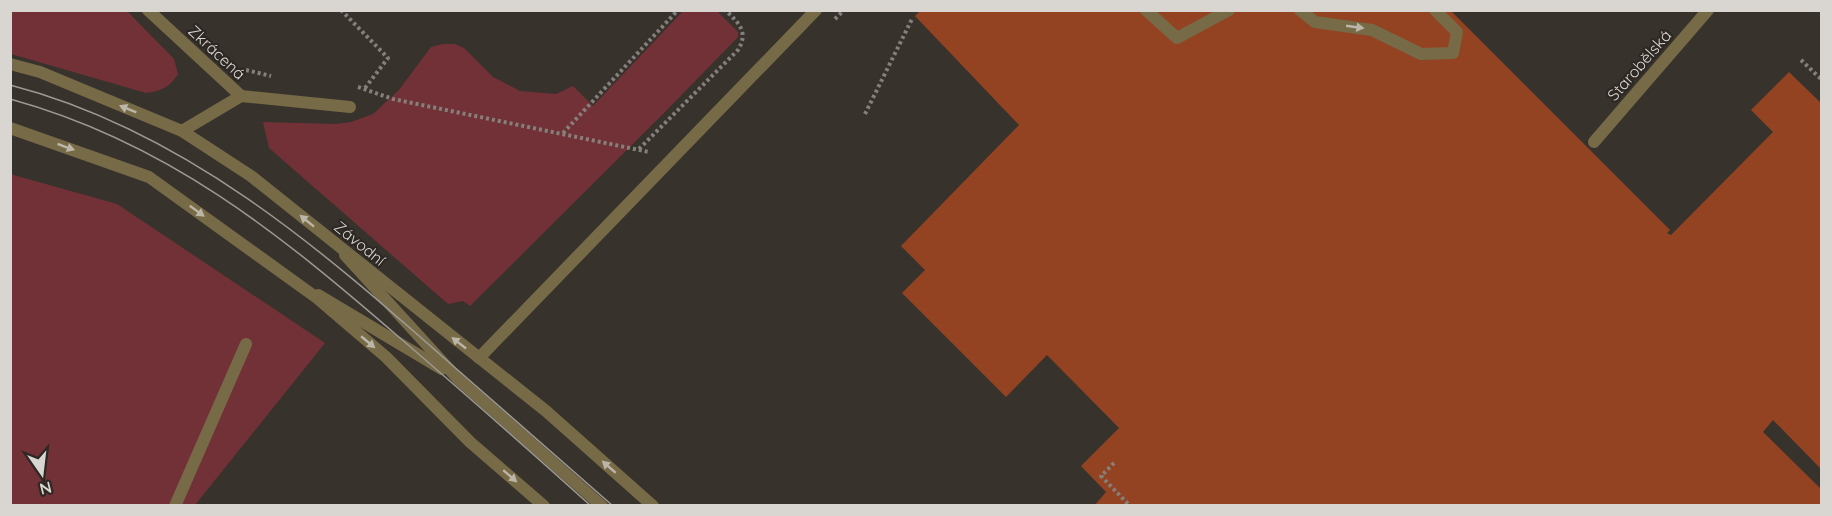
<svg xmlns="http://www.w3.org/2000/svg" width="1832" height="516" viewBox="0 0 1832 516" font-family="Quicksand,sans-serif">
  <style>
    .green { fill: #723137 }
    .building { fill: #944322 }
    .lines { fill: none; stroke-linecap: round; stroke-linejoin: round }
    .path { stroke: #85807c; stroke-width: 4; stroke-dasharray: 3 3; stroke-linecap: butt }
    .service { stroke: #776a47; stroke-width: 12 }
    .minor { stroke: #776a47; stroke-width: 12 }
    .tram { stroke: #9c9894; stroke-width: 1.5 }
    .oneway { fill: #bcb6a8 }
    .labels { text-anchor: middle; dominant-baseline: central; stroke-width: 4.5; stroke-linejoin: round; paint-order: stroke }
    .street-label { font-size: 16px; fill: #d9d6d2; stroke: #2d2823 }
  </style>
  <rect width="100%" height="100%" fill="#38322d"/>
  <g class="green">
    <path d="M10 11H127L174 59 178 74C170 87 161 91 146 93L11 54Z"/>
    <path d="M683 11H717L738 32V37L663 114 470 306 463 301 448 304 269 148 263 122 336 124 351 122 373 114 399 90 431 47 443 44H455L464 48 493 77 520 91 556 94 573 86 593 106Z"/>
    <path d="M10 174 117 204 325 343 195 505H11Z"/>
  </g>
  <path class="building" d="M921 10H1450L1670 230 1667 233 1671 235 1773 132 1751 110 1789 72 1822 104V470L1773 420 1763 432 1822 490V506H1094L1106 492 1081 466 1119 428 1047 355 1006 397 902 293 925 270 901 246 1019 125 915 16Z"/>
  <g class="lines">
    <g class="path">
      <path d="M341 10 388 58 365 88"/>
      <path d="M835 19 844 10"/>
      <path d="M1801 60 1822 80"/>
      <path d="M246 70 271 76"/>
      <path d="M358 87 393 99 649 152"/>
      <path d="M865 114 912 19"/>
      <path d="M563 133 678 10"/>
      <path d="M639 149 738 50C749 32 739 23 725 10"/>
      <path d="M1114 463 1101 476 1130 506"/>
    </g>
    <g class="service">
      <path d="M1146 10 1177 38 1229 10"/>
      <path d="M1300 10 1315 22 1372 30 1421 54 1453 53 1457 32 1435 10"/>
      <path d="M345 255 458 379 602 506"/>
      <path d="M318 295 442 369"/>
      <path d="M175 506 246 344"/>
    </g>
    <g class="minor">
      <path d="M148 10 241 96 182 131"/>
      <path d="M10 64 40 72 182 131 251 176 546 411 653 506"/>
      <path d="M241 96 350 107"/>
      <path d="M10 128 149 177 317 298 386 357 470 442 544 506"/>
      <path d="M1594 142 1708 10"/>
      <path d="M479 358 816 10"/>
    </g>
    <g class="tram">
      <path d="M10 85C184 130 321 249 452 365 505 412 559 459 613 506"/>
      <path d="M10 99C167 142 280 234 400 338 464 393 528 449 591 506"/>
    </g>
  </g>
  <defs><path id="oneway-solid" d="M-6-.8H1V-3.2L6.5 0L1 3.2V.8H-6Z" transform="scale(1.5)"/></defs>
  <g class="oneway">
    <use href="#oneway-solid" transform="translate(1355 27) rotate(8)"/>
    <use href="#oneway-solid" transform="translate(128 109) rotate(-158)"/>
    <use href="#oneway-solid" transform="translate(66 147) rotate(20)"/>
    <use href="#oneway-solid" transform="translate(197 211) rotate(36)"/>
    <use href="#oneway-solid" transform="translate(307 221) rotate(-141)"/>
    <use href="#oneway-solid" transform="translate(368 342) rotate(40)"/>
    <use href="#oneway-solid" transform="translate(459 343) rotate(-142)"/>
    <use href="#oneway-solid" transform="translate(609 467) rotate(-139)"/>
    <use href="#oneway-solid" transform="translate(510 476) rotate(41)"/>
  </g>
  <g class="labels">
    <g class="street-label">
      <text transform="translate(217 52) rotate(43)">Zkrácená</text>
      <text transform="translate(1639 65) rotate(-49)">Starobělská</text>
      <text transform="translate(360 243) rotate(39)">Závodní</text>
    </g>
  </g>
  <rect width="1832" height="516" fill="none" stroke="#d9d6d2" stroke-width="24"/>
  <g transform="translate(42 474) rotate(166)" stroke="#2d2823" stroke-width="4.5" paint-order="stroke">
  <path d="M0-4.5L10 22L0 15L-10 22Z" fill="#d9d6d2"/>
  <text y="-9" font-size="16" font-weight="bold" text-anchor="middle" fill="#d9d6d2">N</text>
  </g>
</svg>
